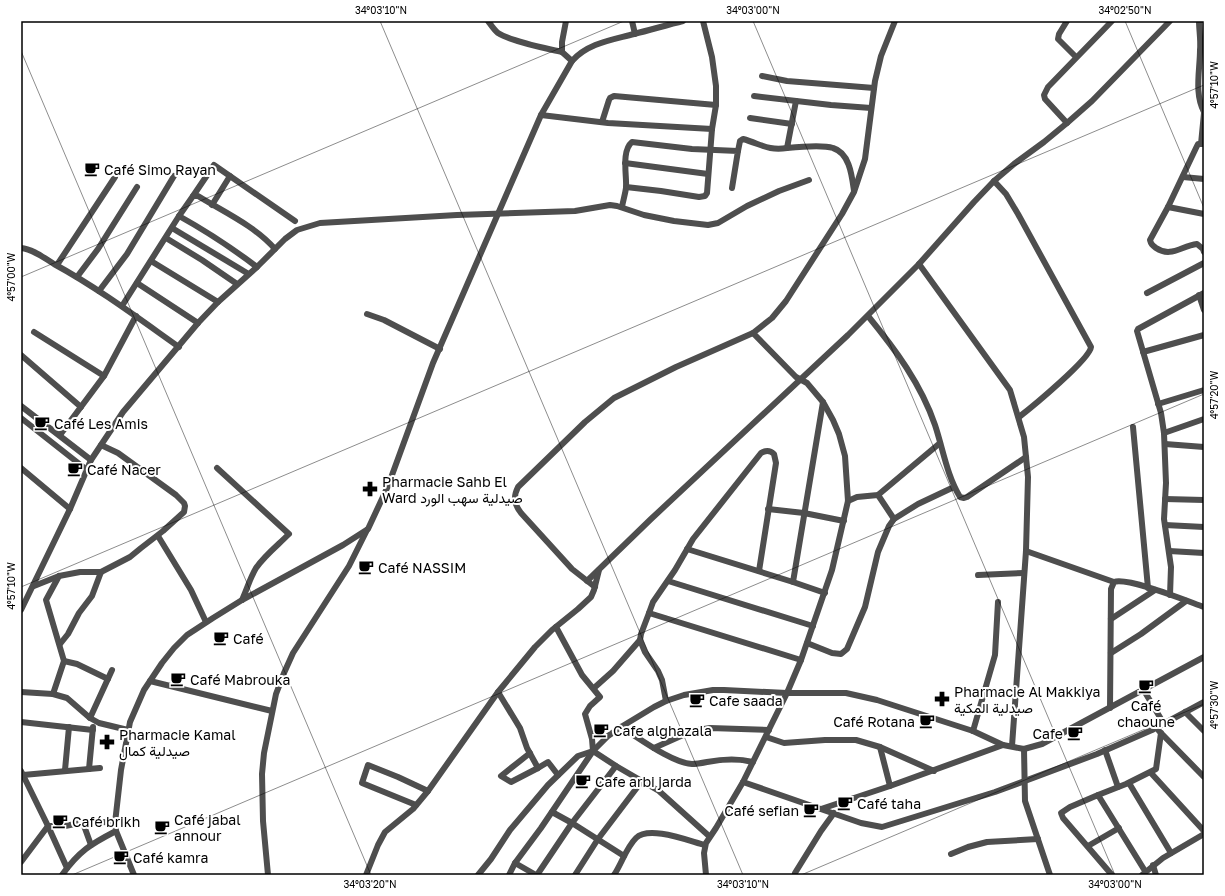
<svg xmlns="http://www.w3.org/2000/svg" width="1225" height="896" viewBox="0 0 1225 896" font-family="'Golos Text',Vazirmatn,sans-serif">
  <style>
    .lines { fill: none; stroke-linecap: round; stroke-linejoin: round }
    .street { stroke: #4e4e4e; stroke-width: 6 }
    .ticks { fill: none; stroke: #000; stroke-width: 1; stroke-opacity: 0.45 }
    .labels { text-anchor: middle; dominant-baseline: central; stroke-width: 4; stroke-linejoin: round; paint-order: stroke }
    .poi-label { font-size: 14px; fill: #000; stroke: #fff; text-anchor: start }
    .neatline { fill: none; stroke: #000; stroke-width: 1.5 }
    .ticks-label { font-size: 10px; text-anchor: middle; fill: #000 }
  </style>
  <rect width="100%" height="100%" fill="#fff"/>
  <g class="lines">
    <g class="street">
      <path d="M488 21C491 25 494 30 498 33 512 42 545 48 562 52"/>
      <path d="M566 21 562 42V52L572 61"/>
      <path d="M632 21 635 34"/>
      <path d="M1067 21 1059 34 1058 39 1076 57"/>
      <path d="M1199 21C1199 30 1201 40 1200 50 1200 70 1194 93 1204 112"/>
      <path d="M762 76 787 81 874 88"/>
      <path d="M754 96 831 105 871 108"/>
      <path d="M796 101 787 148C797 147 824 145 833 148 850 153 852 177 854 191"/>
      <path d="M541 115 608 123 712 129"/>
      <path d="M750 118 792 124"/>
      <path d="M602 122 609 100 610 98 614 96 716 105"/>
      <path d="M1067 123 1045 99 1044 95 1048 87 1112 21"/>
      <path d="M1201 144 1204 113"/>
      <path d="M1204 144H1198L1196 148 1168 207 1150 240C1151 244 1152 245 1156 248 1171 258 1181 246 1197 244L1203 249 1204 252"/>
      <path d="M738 151 740 141 743 139C761 144 768 151 787 148"/>
      <path d="M625 163 708 174"/>
      <path d="M1183 177 1204 179"/>
      <path d="M994 181 1006 194 1018 214 1091 347C1090 359 1032 407 1019 417"/>
      <path d="M626 187 661 191 699 197 705 196 707 193 712 129 716 105V86L712 57 703 21"/>
      <path d="M193 196 214 165 295 221"/>
      <path d="M212 205 230 176"/>
      <path d="M622 207C623 201 625 195 626 188 627 176 621 151 632 142L692 149 738 151 732 188"/>
      <path d="M1168 207 1204 214"/>
      <path d="M179 216C206 231 232 248 257 267"/>
      <path d="M172 228 247 273"/>
      <path d="M166 238 202 260 237 284"/>
      <path d="M21 248C33 249 44 258 54 264 98 288 138 318 179 347"/>
      <path d="M151 261 218 302"/>
      <path d="M919 264 1010 390 1024 437 1028 477 1026 551 1012 746"/>
      <path d="M57 265 115 177"/>
      <path d="M77 277 98 249 137 187"/>
      <path d="M137 283 198 323"/>
      <path d="M99 291 127 254 174 176"/>
      <path d="M1147 293 1204 263"/>
      <path d="M1199 295 1204 310"/>
      <path d="M122 306 179 216 193 196H198C224 212 255 226 275 249"/>
      <path d="M367 314 384 320 440 349"/>
      <path d="M868 316C895 349 921 384 935 425 943 449 947 476 960 497L964 498 967 497 1026 457"/>
      <path d="M34 332 104 376"/>
      <path d="M1143 352 1204 335"/>
      <path d="M21 355 81 407"/>
      <path d="M1158 404 1204 390"/>
      <path d="M21 406 91 460"/>
      <path d="M21 418 87 470"/>
      <path d="M1133 427 1148 588"/>
      <path d="M1164 433 1204 419"/>
      <path d="M60 435 104 376 136 316"/>
      <path d="M1165 444 1204 447"/>
      <path d="M21 468 70 509"/>
      <path d="M217 468 289 534C278 545 265 555 256 568 250 578 247 589 242 600"/>
      <path d="M878 495 894 519"/>
      <path d="M1165 499 1204 500"/>
      <path d="M848 501 857 497 878 495 940 443"/>
      <path d="M768 509 804 513 844 521"/>
      <path d="M1165 525 1204 527"/>
      <path d="M158 536 191 590 206 622"/>
      <path d="M687 549 793 582 825 593"/>
      <path d="M1026 551 1114 582"/>
      <path d="M1169 551 1204 553"/>
      <path d="M978 575 1024 573"/>
      <path d="M587 581 651 519 848 335 919 264 974 202 994 181 1014 164 1044 142 1067 123 1092 101 1170 21"/>
      <path d="M668 581 813 626"/>
      <path d="M793 582 823 402"/>
      <path d="M34 586 59 576 80 572H101L130 557 141 548 163 531 184 512 185 506 184 503 176 495 118 453 101 445"/>
      <path d="M595 587 572 569 521 513C514 504 513 497 518 487L585 422 614 398 676 367 753 333"/>
      <path d="M1170 595 1171 567 1164 519 1166 483 1164 433 1161 413 1137 331 1138 329 1204 293"/>
      <path d="M21 610 70 509 91 460 123 412 198 323 218 302 257 267 285 239 297 230 320 223 457 215 575 211 610 205 617 206 644 215 674 221 708 225 718 223 747 206 779 191 809 180"/>
      <path d="M649 613 801 660"/>
      <path d="M1111 619 1155 590"/>
      <path d="M556 627 582 675 600 697 590 706 585 714 592 739 593 751 616 766 659 791 709 836"/>
      <path d="M807 643 832 653 841 654 847 649 865 607 878 552 889 526 894 519 918 504 954 487"/>
      <path d="M60 644 68 634 79 613 92 596 101 572"/>
      <path d="M1111 653 1141 634 1186 601"/>
      <path d="M64 661 77 664 108 679"/>
      <path d="M150 681 272 711"/>
      <path d="M594 688 613 671 640 640"/>
      <path d="M1143 689 1164 724"/>
      <path d="M21 692 53 694 67 698 90 718 99 723 128 730"/>
      <path d="M498 692 520 728 527 748 538 768 548 762 558 775"/>
      <path d="M53 694 64 661 46 600 59 576"/>
      <path d="M666 701 662 680 658 671 645 652 640 640 641 634 649 613 653 602 675 570 693 539 761 453C766 450 770 450 774 454L776 463 759 571"/>
      <path d="M1110 708 1111 589 1114 582C1128 577 1187 601 1204 607"/>
      <path d="M1185 712 1204 731"/>
      <path d="M90 718 112 670"/>
      <path d="M21 722 93 730"/>
      <path d="M621 727C639 738 672 763 692 764 697 764 702 763 707 762 723 759 737 758 753 762"/>
      <path d="M973 731 995 655 998 602"/>
      <path d="M1159 731 1204 777"/>
      <path d="M766 737 784 743 825 740H856L880 747 934 771"/>
      <path d="M880 747 890 786"/>
      <path d="M654 748 692 731 710 728 769 730"/>
      <path d="M1024 749 1025 801 1050 875"/>
      <path d="M1105 750 1118 787"/>
      <path d="M530 753 501 776 511 782 538 768"/>
      <path d="M89 769 93 727"/>
      <path d="M65 770 69 727"/>
      <path d="M21 771 48 826 67 868"/>
      <path d="M1151 773 1204 831"/>
      <path d="M23 775 100 768"/>
      <path d="M743 782 861 823 882 827 995 792 1097 754 1152 730 1204 702"/>
      <path d="M1129 783 1171 853"/>
      <path d="M1098 795 1126 784 1156 769 1161 733"/>
      <path d="M416 805 362 783 368 765 398 777 428 791"/>
      <path d="M821 809 890 786 1003 745"/>
      <path d="M552 812 572 823 624 856"/>
      <path d="M83 823 91 845"/>
      <path d="M1088 846 1119 828"/>
      <path d="M951 854 968 847 987 842 1038 839"/>
      <path d="M21 862 48 826H65L90 821 115 823"/>
      <path d="M515 863 536 875"/>
      <path d="M1153 865 1156 875"/>
      <path d="M795 873 821 831 834 813"/>
      <path d="M62 875C79 851 91 844 116 831"/>
      <path d="M134 875 116 831 115 823 121 770 130 722 144 690 162 663 174 648 187 635 213 618 242 600 343 545 368 529 388 486 433 363 541 115 572 61C588 43 612 40 634 34 650 30 667 25 683 21"/>
      <path d="M268 875 263 821 262 774 264 753 276 694 284 673 293 653 349 566 367 530"/>
      <path d="M366 875 378 845 385 832 413 809 428 791 498 692 535 647 552 630 578 609 591 597 594 590 599 570"/>
      <path d="M478 875 491 859 510 830 548 785 578 756 593 751"/>
      <path d="M509 875 515 863 541 828 593 751 608 736 621 727 654 707 666 701 684 695 713 690H724L787 693H846L877 700 973 731 1003 745 1024 749 1042 744 1204 657"/>
      <path d="M537 875 572 823 616 766"/>
      <path d="M575 875 598 839 642 781"/>
      <path d="M614 875C622 863 626 848 636 838 649 825 689 841 705 845"/>
      <path d="M706 875 704 853 706 843 716 828 743 782 787 693 801 660 832 570 848 501 845 456 839 434 833 420 823 402 807 383 796 377 753 333 772 318 786 301 842 214 854 192 865 159 875 81 881 56 895 21"/>
      <path d="M1112 875 1063 818 1061 813 1070 807 1098 795 1145 871"/>
      <path d="M1142 875 1163 858 1204 834"/>
    </g>
  </g>
  <path class="ticks" d="M380 21 743 875M753 21 1115 875M1125 21 1204 208M21 51 371 875M21 277 624 21M21 587 1204 85M72 875 1204 394M801 875 1204 704"/>
  <defs>
    <g id="cafe-bare" transform="scale(1.2)"><path d="M-5.5-4.5H6V0H3Q3 3.5 0 3.5H-2.5Q-5.5 3.5-5.5 0ZM3-3.2v2h1.7v-2ZM-6 4.5H4V6H-6Z" fill="#000" stroke="#fff" stroke-width="2.5" paint-order="stroke"/></g>
    <g id="pharmacy-bare" transform="scale(1.2)"><path d="M-2-6h4v4h4v4h-4v4h-4v-4h-4v-4h4Z" fill="#000" stroke="#fff" stroke-width="2.5" paint-order="stroke"/></g>
  </defs>
  <g fill-rule="evenodd">
    <use href="#cafe-bare" x="92" y="169"/>
    <use href="#cafe-bare" x="42" y="423"/>
    <use href="#cafe-bare" x="75" y="469"/>
    <use href="#pharmacy-bare" x="370" y="489"/>
    <use href="#cafe-bare" x="366" y="567"/>
    <use href="#cafe-bare" x="221" y="638"/>
    <use href="#cafe-bare" x="178" y="679"/>
    <use href="#cafe-bare" x="1146" y="686"/>
    <use href="#pharmacy-bare" x="942" y="699"/>
    <use href="#cafe-bare" x="697" y="700"/>
    <use href="#cafe-bare" x="927" y="721"/>
    <use href="#cafe-bare" x="601" y="730"/>
    <use href="#cafe-bare" x="1075" y="733"/>
    <use href="#pharmacy-bare" x="107" y="742"/>
    <use href="#cafe-bare" x="583" y="781"/>
    <use href="#cafe-bare" x="845" y="803"/>
    <use href="#cafe-bare" x="811" y="810"/>
    <use href="#cafe-bare" x="60" y="821"/>
    <use href="#cafe-bare" x="162" y="827"/>
    <use href="#cafe-bare" x="121" y="857"/>
  </g>
  <g class="labels">
    <g class="poi-label">
      <text x="104" y="169">Café Simo Rayan</text>
      <text x="54" y="423">Café Les Amis</text>
      <text x="87" y="469">Café Nacer</text>
      <text x="382" y="481">Pharmacie Sahb El<tspan x="382" dy="16">Ward صيدلية سهب الورد</tspan></text>
      <text x="378" y="567">Café NASSIM</text>
      <text x="233" y="638">Café</text>
      <text x="190" y="679">Café Mabrouka</text>
      <text x="954" y="691">Pharmacie Al Makkiya<tspan x="954" dy="16">صيدلية المكية</tspan></text>
      <text x="709" y="700">Cafe saada</text>
      <text x="1146" y="705" text-anchor="middle">Café<tspan x="1146" dy="16">chaoune</tspan></text>
      <text x="915" y="721" text-anchor="end">Café Rotana</text>
      <text x="613" y="730">Cafe alghazala</text>
      <text x="1063" y="733" text-anchor="end">Cafe</text>
      <text x="119" y="734">Pharmacie Kamal<tspan x="119" dy="16">صيدلية كمال</tspan></text>
      <text x="595" y="781">Cafe arbi jarda</text>
      <text x="857" y="803">Café taha</text>
      <text x="799" y="810" text-anchor="end">Café sefian</text>
      <text x="174" y="819">Café jabal<tspan x="174" dy="16">annour</tspan></text>
      <text x="72" y="821">Café brikh</text>
      <text x="133" y="857">Café kamra</text>
    </g>
  </g>
  <rect width="1225" height="896" fill="none" stroke="#ffffff" stroke-width="44"/>
  <rect x="22" y="22" width="1181" height="852" class="neatline"/>
  <g class="ticks-label">
    <text x="381" y="14">34°03'10"N</text>
    <text x="753" y="14">34°03'00"N</text>
    <text x="1125" y="14">34°02'50"N</text>
    <text transform="translate(1214 85) rotate(-90)" y="4">4°57'10"W</text>
    <text transform="translate(11 277) rotate(-90)" y="4">4°57'00"W</text>
    <text transform="translate(1214 395) rotate(-90)" y="4">4°57'20"W</text>
    <text transform="translate(11 586) rotate(-90)" y="4">4°57'10"W</text>
    <text transform="translate(1214 705) rotate(-90)" y="4">4°57'30"W</text>
    <text x="370" y="888">34°03'20"N</text>
    <text x="743" y="888">34°03'10"N</text>
    <text x="1115" y="888">34°03'00"N</text>
  </g>
</svg>
